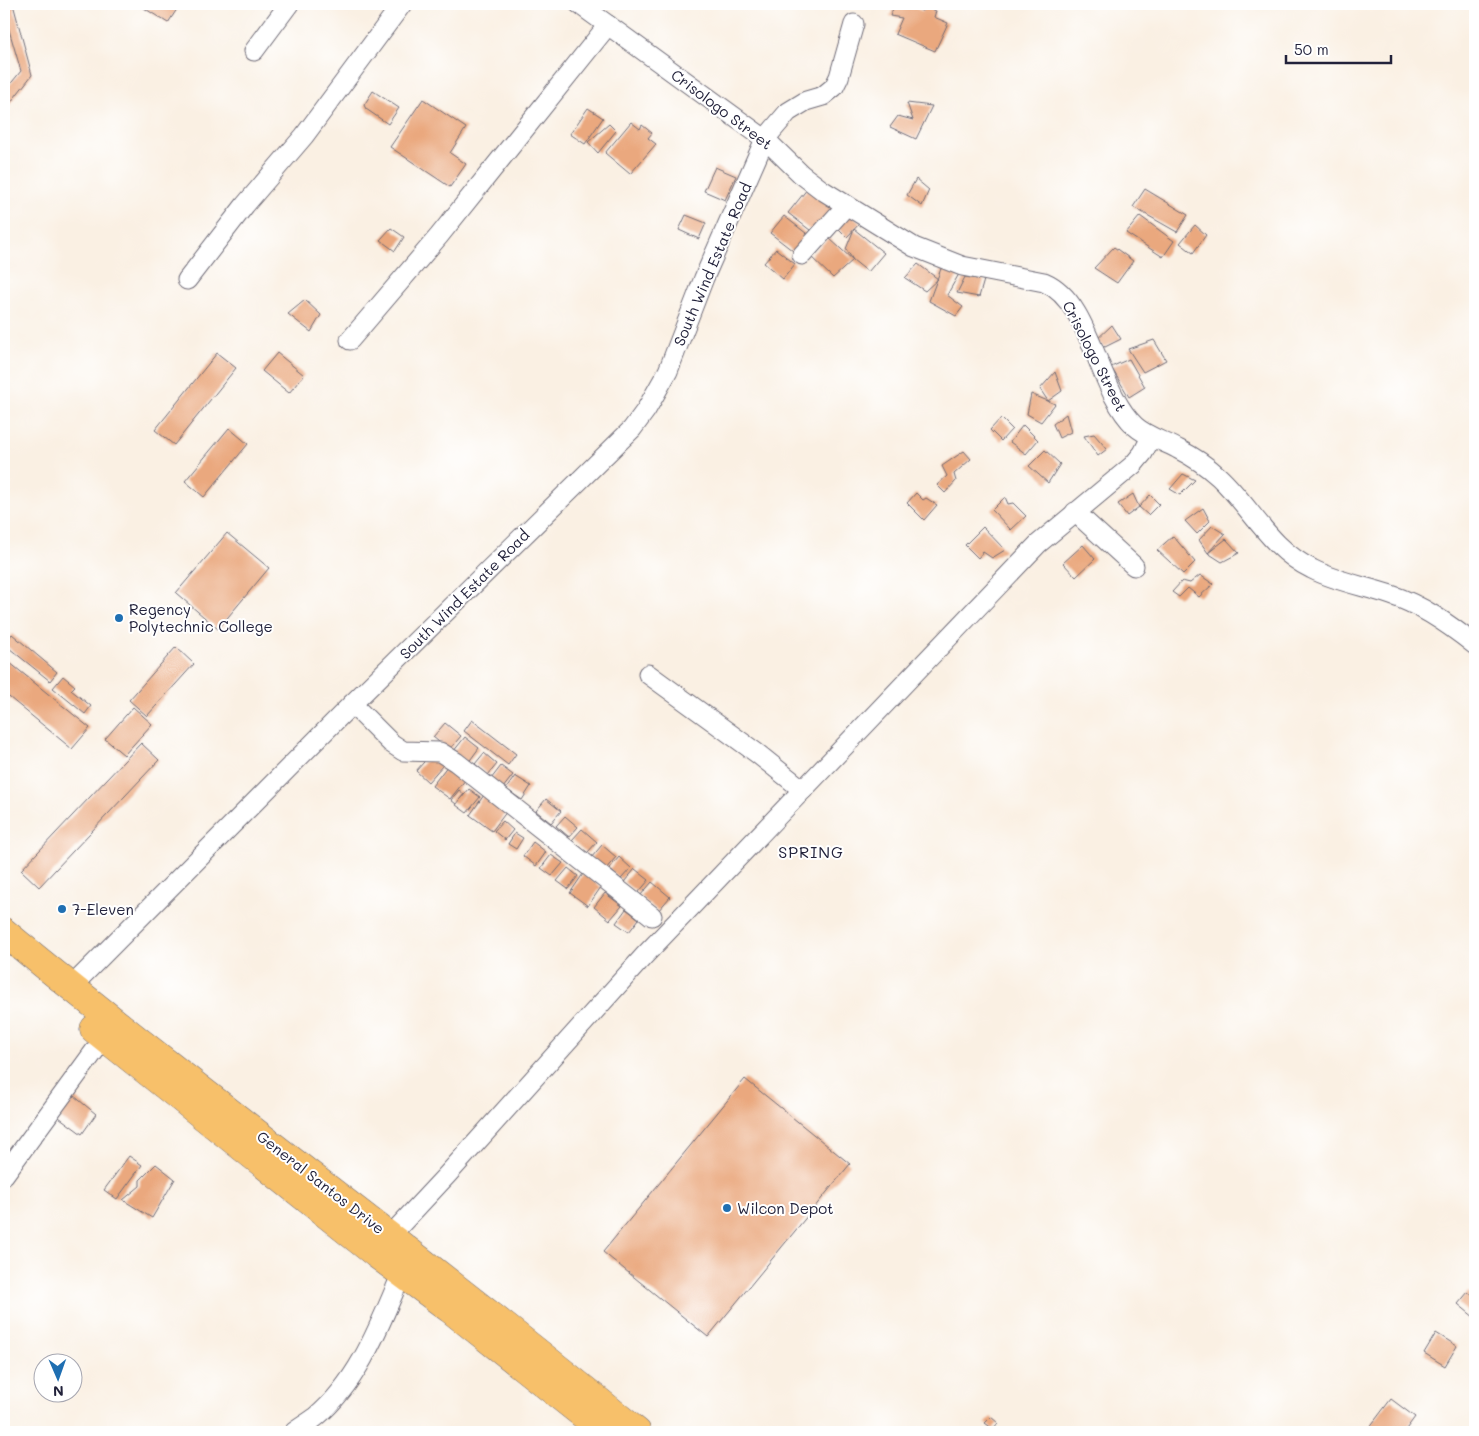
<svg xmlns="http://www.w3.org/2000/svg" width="1479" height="1436" viewBox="0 0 1479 1436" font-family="Mali,sans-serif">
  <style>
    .building { fill: #eaa87e }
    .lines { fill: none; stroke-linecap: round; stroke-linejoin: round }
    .minor-casing { stroke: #6e6a76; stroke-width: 21 }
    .highway-casing { stroke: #6e6a76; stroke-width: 29 }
    .minor { stroke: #fff; stroke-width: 19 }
    .highway { stroke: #f7c06b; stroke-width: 28 }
    .poi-dot { fill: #1f6fb2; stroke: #fff; stroke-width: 2 }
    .labels { text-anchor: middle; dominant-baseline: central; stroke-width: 4; stroke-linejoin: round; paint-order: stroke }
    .street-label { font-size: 15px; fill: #22223b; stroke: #fff }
    .poi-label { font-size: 15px; fill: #22223b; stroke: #fff; text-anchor: start }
    .neighbourhood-label { font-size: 16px; letter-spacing: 1px; fill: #22223b; stroke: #fff }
  </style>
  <rect width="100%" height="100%" fill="#fff"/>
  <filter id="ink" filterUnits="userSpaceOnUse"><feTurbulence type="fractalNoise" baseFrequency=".02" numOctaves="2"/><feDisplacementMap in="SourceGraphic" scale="10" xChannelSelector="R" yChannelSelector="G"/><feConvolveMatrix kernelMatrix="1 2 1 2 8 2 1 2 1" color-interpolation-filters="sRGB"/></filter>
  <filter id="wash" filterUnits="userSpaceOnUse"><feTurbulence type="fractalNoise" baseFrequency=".0096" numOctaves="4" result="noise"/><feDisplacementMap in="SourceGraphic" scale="20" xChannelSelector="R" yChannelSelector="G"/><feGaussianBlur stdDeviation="1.12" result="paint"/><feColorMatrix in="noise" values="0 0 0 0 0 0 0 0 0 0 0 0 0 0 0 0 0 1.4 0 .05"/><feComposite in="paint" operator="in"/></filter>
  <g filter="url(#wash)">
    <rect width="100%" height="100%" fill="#faf0e3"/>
    <g id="blocks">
      <g class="building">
        <path d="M4 4H13L32 75 4 111V92L21 71 4 13Z"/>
        <path d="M146 4H175L179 6 168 23 144 8Z"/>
        <path d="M895 4H906L922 11 925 6 936 11 934 17 948 23 935 51 895 34 902 18 890 16Z"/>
        <path d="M373 91 399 108 388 124 366 109 364 105Z"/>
        <path d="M423 99 466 128 450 153 466 164 450 187 390 147Z"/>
        <path d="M907 103 932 106 916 139 890 127 898 116 913 120Z"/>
        <path d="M588 108 603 118 585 144 570 134Z"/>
        <path d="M631 122 640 129 642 125 652 133 648 138 656 144 630 174 605 153Z"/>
        <path d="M609 124 616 131 598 153 588 142Z"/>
        <path d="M715 167 736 176 725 200 704 191Z"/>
        <path d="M916 179 929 190 922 206 907 195Z"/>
        <path d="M808 188 835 208 815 234 788 213Z"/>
        <path d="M1145 189 1188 215 1177 232 1133 207Z"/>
        <path d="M849 213 860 223 847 237 837 227Z"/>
        <path d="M686 215 706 223 699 239 679 230Z"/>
        <path d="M784 216 811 237 797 254 770 233Z"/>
        <path d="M1140 216 1174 241 1163 257 1126 233Z"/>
        <path d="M1195 225 1206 235 1193 253 1180 243Z"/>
        <path d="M391 228 404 237 395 251 380 240Z"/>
        <path d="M854 229 884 253 868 272 853 260 846 249Z"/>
        <path d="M829 238 853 260 833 278 810 256Z"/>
        <path d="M1114 247 1133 261 1117 283 1094 268Z"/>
        <path d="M776 249 795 264 783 279 764 263Z"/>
        <path d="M918 264 938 279 925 291 905 278Z"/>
        <path d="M942 266 959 274 947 295 963 307 956 316 929 301Z"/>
        <path d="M965 277 984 280 979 297 957 293Z"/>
        <path d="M305 300 321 315 311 332 288 314Z"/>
        <path d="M1112 325 1121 339 1105 347 1095 341Z"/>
        <path d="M1154 340 1166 360 1143 372 1128 349Z"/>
        <path d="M217 353 236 368 174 445 155 430Z"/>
        <path d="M277 353 304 375 289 393 262 371Z"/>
        <path d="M1129 359 1145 387 1129 397 1111 367Z"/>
        <path d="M1055 372 1062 391 1048 401 1040 389Z"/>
        <path d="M1031 394 1055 404 1041 422 1027 414Z"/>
        <path d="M1066 414 1071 432 1059 438 1053 424Z"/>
        <path d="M1001 418 1012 429 1001 441 990 430Z"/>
        <path d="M1023 425 1038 440 1026 454 1010 442Z"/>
        <path d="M229 428 248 444 204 497 185 481Z"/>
        <path d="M1094 434 1107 449 1098 456 1084 436Z"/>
        <path d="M1045 450 1060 464 1048 483 1029 466Z"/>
        <path d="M964 451 971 459 954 474 956 481 945 493 937 485 947 476 942 466Z"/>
        <path d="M1183 474 1195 480 1180 495 1170 489Z"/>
        <path d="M916 493 923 500 926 498 937 505 924 520 907 503Z"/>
        <path d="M1133 494 1139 507 1150 495 1159 504 1148 515 1139 507 1127 516 1118 504Z"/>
        <path d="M1005 497 1008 504 1013 503 1026 516 1011 530 992 510Z"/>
        <path d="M1203 508 1210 521 1197 534 1185 521Z"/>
        <path d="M1212 526 1225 534 1208 553 1226 539 1239 553 1222 562 1208 553 1199 540Z"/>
        <path d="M983 527 1005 550 992 558 983 552 978 558 965 545Z"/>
        <path d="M227 533 269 568 218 629 176 593Z"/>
        <path d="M1173 536 1195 562 1183 574 1157 550Z"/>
        <path d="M1083 545 1095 559 1076 577 1063 563Z"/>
        <path d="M1200 575 1213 584 1199 597 1188 588 1179 597 1172 592 1182 581 1190 583Z"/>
        <path d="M12 634 57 672 50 681 4 644Z"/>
        <path d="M176 647 194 664 147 716 129 700Z"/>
        <path d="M4 658 90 728 72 749 4 693Z"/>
        <path d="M63 676 75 686 71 690 91 706 85 714 53 688Z"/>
        <path d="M133 707 152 724 124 755 105 739Z"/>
        <path d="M472 720 516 754 508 765 464 731Z"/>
        <path d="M445 723 461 736 449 750 433 737Z"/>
        <path d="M465 737 479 748 468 763 453 752Z"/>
        <path d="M141 743 159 760 39 887 21 870Z"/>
        <path d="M484 753 497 764 488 775 475 764Z"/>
        <path d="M431 754 443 765 428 782 416 771Z"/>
        <path d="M448 765 466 779 450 799 432 786Z"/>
        <path d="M501 766 513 775 503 788 491 779Z"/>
        <path d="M515 776 531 786 522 800 506 789Z"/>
        <path d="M469 789 480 797 467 813 456 805Z"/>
        <path d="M459 790 464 794 456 804 451 800Z"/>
        <path d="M484 795 507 811 492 831 470 815Z"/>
        <path d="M546 799 561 811 551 823 536 811Z"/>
        <path d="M565 816 578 827 569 837 556 826Z"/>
        <path d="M503 821 513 830 505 840 494 831Z"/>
        <path d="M582 829 597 842 587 853 572 840Z"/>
        <path d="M515 833 523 838 516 849 508 844Z"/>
        <path d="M533 842 546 852 536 866 523 856Z"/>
        <path d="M602 845 616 857 605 870 591 858Z"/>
        <path d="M551 855 563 863 552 876 541 868Z"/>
        <path d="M619 857 631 868 621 879 609 869Z"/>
        <path d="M568 868 578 876 568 889 557 881Z"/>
        <path d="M635 869 649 880 638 893 624 882Z"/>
        <path d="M583 874 601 887 588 906 570 893Z"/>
        <path d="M652 882 670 897 658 911 640 896Z"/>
        <path d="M605 893 622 906 610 920 594 907Z"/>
        <path d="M626 909 639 919 629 932 616 923Z"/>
        <path d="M745 1079 850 1164 708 1337 603 1252Z"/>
        <path d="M68 1091 96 1114 82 1134 52 1112Z"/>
        <path d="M129 1156 142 1165 117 1199 104 1190Z"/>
        <path d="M156 1164 175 1179 152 1218 123 1200 140 1186V1180Z"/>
        <path d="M1468 1292 1475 1298V1318L1458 1304Z"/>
        <path d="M1436 1333 1457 1346 1445 1366 1424 1353Z"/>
        <path d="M1391 1399 1415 1417 1404 1432H1366Z"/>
        <path d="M991 1417 998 1423 993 1429 985 1423Z"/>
      </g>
    </g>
  </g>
  <g filter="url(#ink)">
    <use href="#blocks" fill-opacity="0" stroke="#6e6a76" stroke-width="1"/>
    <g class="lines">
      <g class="minor-casing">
        <g id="minor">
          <path d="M579 4 765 139 801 174 822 190 914 247 962 266 1044 282C1092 302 1097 391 1135 426 1147 437 1164 441 1178 449 1192 456 1207 466 1219 477 1252 508 1269 548 1312 569 1337 582 1365 586 1391 595 1422 605 1450 625 1475 645"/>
          <path d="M254 51 289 4"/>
          <path d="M802 255 847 205"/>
          <path d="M187 280 245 205 304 136 402 4"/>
          <path d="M350 340 439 236 608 25"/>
          <path d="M1075 512 1134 566"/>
          <path d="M648 674 758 754 803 790"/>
          <path d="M352 704 391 743 403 751 440 752 456 762 652 916"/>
          <path d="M71 987 352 704 632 429 646 410 668 371 704 278 765 139 788 112 806 101 823 96 834 87 839 77 854 24"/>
          <path d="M4 1175 104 1038"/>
          <path d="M390 1236 447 1175 644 956 1038 544 1133 465 1143 453 1151 437"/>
          <path d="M294 1432C301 1427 309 1422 316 1417 360 1380 380 1324 402 1273"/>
        </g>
      </g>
      <g class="highway-casing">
        <g id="highway">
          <path d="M4 932C211 1103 429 1262 637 1432"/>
          <path d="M94 1029 376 1254 450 1309 605 1432"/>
        </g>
      </g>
      <use href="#minor" class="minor"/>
      <use href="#highway" class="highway"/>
    </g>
  </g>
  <g class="poi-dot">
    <circle cx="119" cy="618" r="5"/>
    <circle cx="62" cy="909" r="5"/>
    <circle cx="727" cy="1208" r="5"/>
  </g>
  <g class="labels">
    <g class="street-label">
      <text transform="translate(722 109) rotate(37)">Crisologo Street</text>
      <text transform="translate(712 264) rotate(-67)">South Wind Estate Road</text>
      <text transform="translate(1095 356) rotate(63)">Crisologo Street</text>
      <text transform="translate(464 594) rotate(-45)">South Wind Estate Road</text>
      <text transform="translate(321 1182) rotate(38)">General Santos Drive</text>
    </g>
    <g class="poi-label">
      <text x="129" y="609">Regency<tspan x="129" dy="17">Polytechnic College</tspan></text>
      <text x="72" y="909">7-Eleven</text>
      <text x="737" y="1208">Wilcon Depot</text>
    </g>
    <g class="neighbourhood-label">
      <text x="811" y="851">SPRING</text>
    </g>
  </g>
  <rect width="1479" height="1436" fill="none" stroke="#fff" stroke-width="20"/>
  <g transform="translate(58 1378) rotate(178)"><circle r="24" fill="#ffffff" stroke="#a7a7b1"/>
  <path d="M0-4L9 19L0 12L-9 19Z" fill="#1f6fb2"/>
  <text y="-8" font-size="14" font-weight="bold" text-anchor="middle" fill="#22223b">N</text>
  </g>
  <path d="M1286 55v8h105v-8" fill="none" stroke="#22223b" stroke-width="2.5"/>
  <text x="1294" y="55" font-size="15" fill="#22223b" stroke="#ffffff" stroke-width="4" paint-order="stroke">50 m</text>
</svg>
